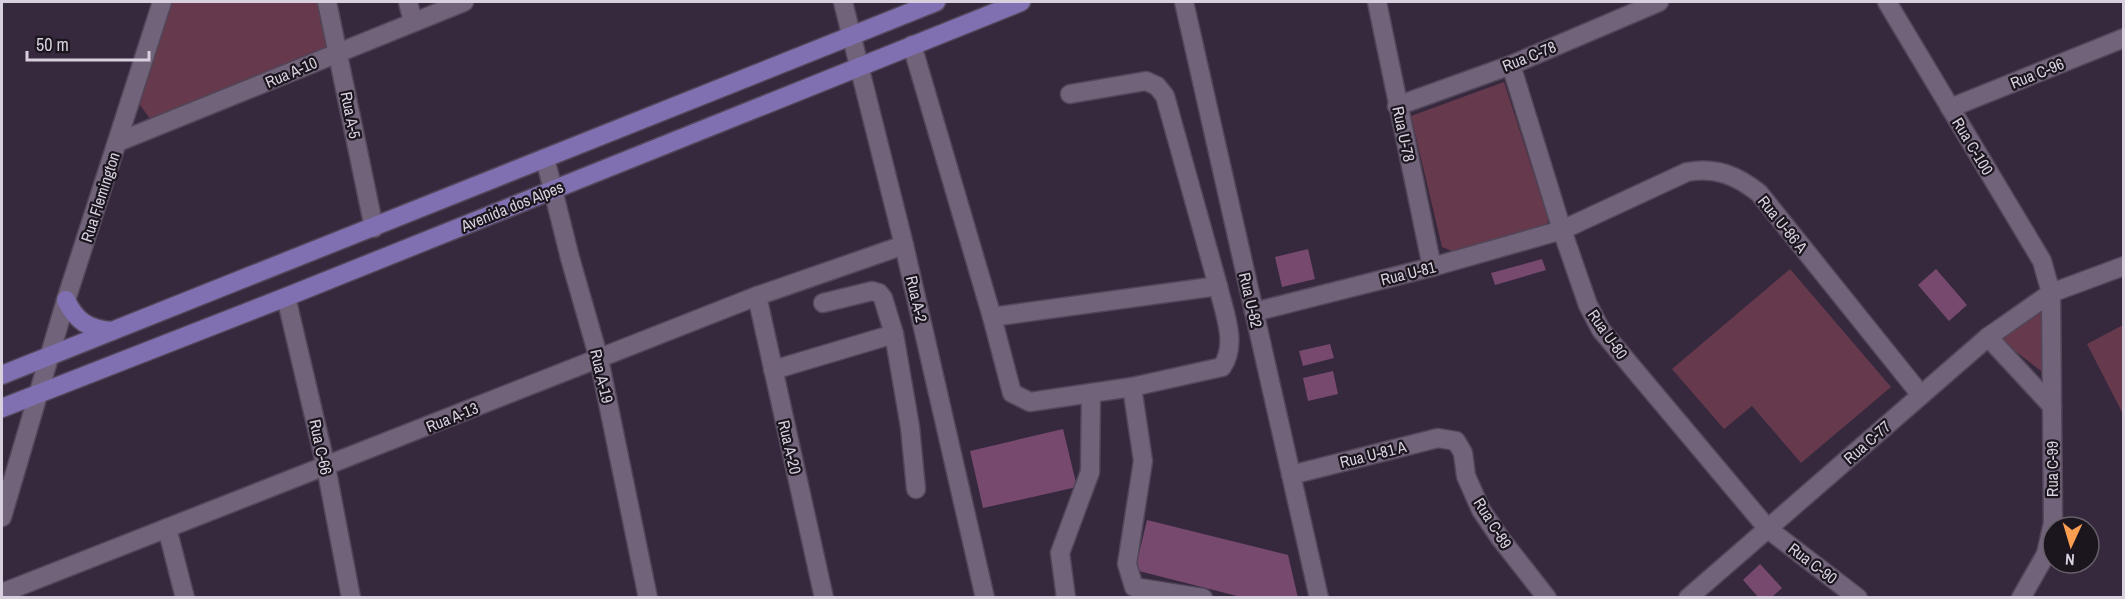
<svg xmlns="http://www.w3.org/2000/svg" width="2125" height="599" viewBox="0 0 2125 599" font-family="'Archivo Narrow',sans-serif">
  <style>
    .green { fill: #66394c }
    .building { fill: #77496e }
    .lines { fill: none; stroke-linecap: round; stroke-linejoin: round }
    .minor-casing { stroke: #524659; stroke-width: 21 }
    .major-casing { stroke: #524659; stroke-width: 21 }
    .minor { stroke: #71637a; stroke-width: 18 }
    .major { stroke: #8170b1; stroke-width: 18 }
    .labels { text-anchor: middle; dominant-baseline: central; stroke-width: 4.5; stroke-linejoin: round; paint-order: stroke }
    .street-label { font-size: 16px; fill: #d8d0de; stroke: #1b151e }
  </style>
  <rect width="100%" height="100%" fill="#36293e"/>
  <g class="green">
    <path d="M170 2H318L330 47 151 120 137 101Z"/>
    <path d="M1504 82 1549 221 1539 234 1457 253 1442 247 1411 116Z"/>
    <path d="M1790 269 1891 387 1801 463 1752 406 1724 429 1672 369Z"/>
    <path d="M2041 305 2045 374 1997 337Z"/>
    <path d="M2123 325V414L2087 344Z"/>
  </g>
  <g class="building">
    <path d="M1308 249 1315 279 1282 287 1275 257Z"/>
    <path d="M1542 259 1546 270 1495 285 1491 273Z"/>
    <path d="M1936 269 1967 305 1949 321 1918 285Z"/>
    <path d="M1330 344 1334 358 1303 366 1299 351Z"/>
    <path d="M1333 371 1338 394 1308 401 1303 378Z"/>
    <path d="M1063 429 1077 487 983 508 970 451Z"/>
    <path d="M1147 520 1288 555 1298 598H1245L1135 570Z"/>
    <path d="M1760 564 1782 588 1771 598H1759L1743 580Z"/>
  </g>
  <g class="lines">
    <g class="minor-casing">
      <g id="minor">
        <path d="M327 2 374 228"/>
        <path d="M408 2 413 22"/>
        <path d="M843 2 904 245 985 598"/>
        <path d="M1184 2 1319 598"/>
        <path d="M1377 2 1432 267"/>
        <path d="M1887 2 2042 261 2051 293 2053 523 2046 554 2021 598"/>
        <path d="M912 45 992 317 1218 286 1165 96 1157 86 1146 81 1070 94"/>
        <path d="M1511 65 1562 230 1588 305 1601 330 1768 529 1858 598"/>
        <path d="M1397 106 1511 65 1659 2"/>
        <path d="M1950 108 2124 38"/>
        <path d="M118 142 464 2"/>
        <path d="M545 158 570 258 599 359 648 598"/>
        <path d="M757 296 824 598"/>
        <path d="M286 297 326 467 351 598"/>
        <path d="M823 303 872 291 879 293 883 298 894 334 910 427 916 489"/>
        <path d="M1254 312 1432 267 1562 230 1687 172C1716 167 1736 175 1759 193L1921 395"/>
        <path d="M992 317 1012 393 1030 402 1132 387 1222 367C1238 344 1224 312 1218 286"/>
        <path d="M1988 337 2052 406"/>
        <path d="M773 370 894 334"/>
        <path d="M1132 387 1143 461 1127 564 1134 587 1203 598"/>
        <path d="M1291 475 1438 438 1456 441 1463 453 1466 476 1481 510 1500 538 1547 598"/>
        <path d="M2 517 66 300 162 2"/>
        <path d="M167 528 185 598"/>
        <path d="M2 593 757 296 904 245"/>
        <path d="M1066 598 1060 553 1090 472 1091 393"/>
        <path d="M1688 598 1988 337 2051 293 2124 266"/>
      </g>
    </g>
    <g class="major-casing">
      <g id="major">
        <path d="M66 300C76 321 88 329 112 331"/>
        <path d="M2 375 936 2"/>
        <path d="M2 408 286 297 1021 2"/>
      </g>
    </g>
    <use href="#minor" class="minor"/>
    <use href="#major" class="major"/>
  </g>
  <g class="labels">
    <g class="street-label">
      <text transform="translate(1529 56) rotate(-22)">Rua C-78</text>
      <text transform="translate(291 72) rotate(-23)">Rua A-10</text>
      <text transform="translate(2037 73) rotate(-22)">Rua C-96</text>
      <text transform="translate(351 115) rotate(79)">Rua A-5</text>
      <text transform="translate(1404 134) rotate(78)">Rua U-78</text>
      <text transform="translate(1973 146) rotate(59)">Rua C-100</text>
      <text transform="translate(100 197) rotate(-72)">Rua Flemington</text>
      <text transform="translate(512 206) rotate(-22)">Avenida dos Alpes</text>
      <text transform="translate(1783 224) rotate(51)">Rua U-86 A</text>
      <text transform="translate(1408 273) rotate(-14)">Rua U-81</text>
      <text transform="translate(917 299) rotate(77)">Rua A-2</text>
      <text transform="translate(1251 300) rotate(77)">Rua U-82</text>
      <text transform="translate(1608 334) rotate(55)">Rua U-80</text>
      <text transform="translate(602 376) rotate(77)">Rua A-19</text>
      <text transform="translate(452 417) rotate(-22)">Rua A-13</text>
      <text transform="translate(1867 442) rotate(-41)">Rua C-77</text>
      <text transform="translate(321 447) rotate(78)">Rua C-66</text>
      <text transform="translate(790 447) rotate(77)">Rua A-20</text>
      <text transform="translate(1373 454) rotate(-14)">Rua U-81 A</text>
      <text transform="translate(2052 469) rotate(-90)">Rua C-99</text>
      <text transform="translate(1493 523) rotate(58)">Rua C-89</text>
      <text transform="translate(1813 563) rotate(37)">Rua C-90</text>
    </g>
  </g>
  <rect width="2125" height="599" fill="none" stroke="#d8d0de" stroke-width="6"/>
  <g transform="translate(2071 545) rotate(184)"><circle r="28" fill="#1b151e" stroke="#67606b" stroke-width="1.5"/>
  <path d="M0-4.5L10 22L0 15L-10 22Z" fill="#fb9e51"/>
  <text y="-9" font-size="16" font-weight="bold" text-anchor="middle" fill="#d8d0de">N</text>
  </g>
  <path d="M27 51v9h122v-9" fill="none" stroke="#d8d0de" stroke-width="3"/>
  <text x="36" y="51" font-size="18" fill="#d8d0de" stroke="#1b151e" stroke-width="4.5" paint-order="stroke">50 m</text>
</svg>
